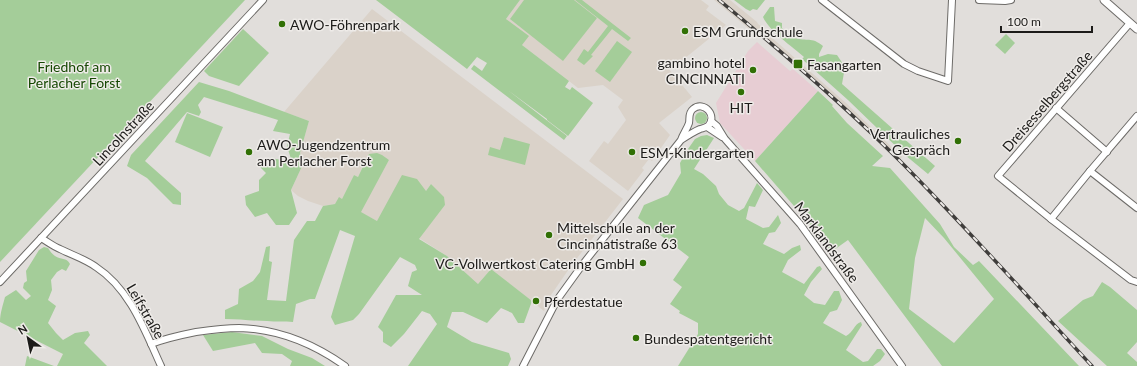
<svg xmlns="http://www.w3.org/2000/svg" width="1137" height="366" viewBox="0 0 1137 366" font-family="Lato,sans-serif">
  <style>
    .commercial { fill: #e7cdd3 }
    .built { fill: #dad2c9 }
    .green { fill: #a4cd99; fill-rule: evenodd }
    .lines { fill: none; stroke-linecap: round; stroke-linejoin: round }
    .minor-casing { stroke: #6d6b68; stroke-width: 8 }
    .tertiary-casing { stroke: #6d6b68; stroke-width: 9 }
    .minor { stroke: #fff; stroke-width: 6 }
    .tertiary { stroke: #fff; stroke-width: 7 }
    .rail-casing { stroke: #403e3c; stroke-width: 3.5 }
    .rail { stroke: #eeebe8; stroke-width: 2; stroke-dasharray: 6; stroke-linecap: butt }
    .poi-dot { fill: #317005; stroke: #eeebe8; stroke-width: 1.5 }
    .labels { text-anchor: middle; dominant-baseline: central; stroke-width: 3; stroke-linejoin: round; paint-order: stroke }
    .poi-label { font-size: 14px; fill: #1c1b19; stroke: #eeebe8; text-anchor: start }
    .park-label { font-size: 14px; fill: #164803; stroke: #eeebe8 }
    .street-label { font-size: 14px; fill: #1c1b19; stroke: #eeebe8 }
  </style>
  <rect width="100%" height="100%" fill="#e1dedb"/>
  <path class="commercial" d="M757 42 790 71 793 69 818 91 755 161 720 123 716 103 748 51Z"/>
  <g class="built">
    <path d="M520 0H701L709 6 706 10 726 25 679 63 677 60 668 68 692 97 659 123 670 135 652 161 649 159 642 168 644 170 628 191 589 161 604 141 608 144 626 120 618 107 623 100 603 85 578 88 522 45 506 19Z"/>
    <path d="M714 0H730L757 22 758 24 762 27 761 28 846 103 902 157 898 161 842 107 800 70 757 33 755 35 748 28Z"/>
    <path d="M372 9 623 199 571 266 551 295 544 311 491 269 478 284 447 256 419 238 445 205 431 184 426 191 377 221 360 212 389 160 369 154 358 177 354 175 342 199 335 204 323 206 308 201 298 196 291 190 304 162 300 153 309 121 284 112Z"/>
  </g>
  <g class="green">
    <path d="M0 0H245L0 262Z"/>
    <path d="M376 0H520L506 19 529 36 522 45 569 81 565 87 570 90 572 87 593 103 568 136 547 120V119L505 88 567 136 564 140 471 69 474 65 482 71 487 63 477 57 467 69Z"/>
    <path d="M524 0H574L597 18 563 61 510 19Z"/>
    <path d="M575 0H582L631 38 628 41 612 29 591 55 593 56 584 65 577 60 584 49 588 52 608 26Z"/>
    <path d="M734 0H765L757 10 753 9 750 11 746 9Z"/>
    <path d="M770 7H774L775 21 782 23V28C786 31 790 37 795 38 807 42 811 36 823 46L819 54V57L828 54 837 55 845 67 842 84 935 166 928 174 905 155 848 100 802 59 804 57C793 47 769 31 763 17Z"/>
    <path d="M243 29 269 53 239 86 209 76 204 71Z"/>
    <path d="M1006 34 1015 43 1005 54 995 45Z"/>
    <path d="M617 41 632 52 610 82 595 71Z"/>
    <path d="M199 82 229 91 309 121 300 153 304 162 291 190 297 213 289 225H276L267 213 255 217 246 205 245 196 259 191V180L266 173 260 167 269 158 283 160 291 159 287 146 290 134 273 131 278 120 204 97 198 105 201 112 199 116 187 112 145 161 181 193V205L173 204 147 178 127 166 131 155Z"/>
    <path d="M818 91 833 105 832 106 847 123 883 156 872 166 890 168 940 224 954 247 973 265 979 261 1079 366H942L848 240 831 252 807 221 755 161ZM925 218 944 238 994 299 954 343 909 309 915 258Z"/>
    <circle cx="701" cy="118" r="6"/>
    <path d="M187 113 223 127 210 157 175 142Z"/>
    <path d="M707 135 714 138 694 169 703 174 716 186 719 194 728 205 739 211 744 208 757 183 763 190 755 207 749 206 746 219 763 228 769 227 778 215 781 223 775 232 769 233 763 244 784 254 792 248 800 245 801 250 788 260 782 272 804 284 817 267 820 266 822 269 811 282 804 295 814 303 825 305 834 291H839L842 300 837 310 830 312 823 323 846 336C853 333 854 324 861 322L862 325 846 350 863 362 868 361 877 349H881L885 354 880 361 873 366H678L698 334V323L679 313 680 311 670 304 682 287 673 280 689 257 638 218 644 205 668 195 681 173 680 163 688 149 695 139 701 136Z"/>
    <path d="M504 137 530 144 525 165 488 155 490 147 500 150Z"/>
    <path d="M377 153 382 155 389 160 361 212 377 221 402 175 417 179 426 191 431 184 444 197 445 205 419 239 447 256 478 284 491 269 532 301 524 323H518L512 313 501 308 487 323 463 312H452L447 327 472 342 509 353 511 359 508 366H408L437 324 430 314 422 311 404 334 391 347 383 342V332L378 327 396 295H422L408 286 412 272 417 270 415 265 400 257 359 314 353 320 335 325 331 317 355 236 340 230 315 299H310L296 304 293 322C285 321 276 322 267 321 253 321 239 319 225 319V310L238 304 239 289 253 281 260 272 266 247 270 246 269 261 272 262 267 300 286 301 294 240 307 221H315L323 206 335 204 339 197 342 199 354 175 358 177 369 154Z"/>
    <path d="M44 247 48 248C50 251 52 254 55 256 61 260 66 257 70 264L66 271 62 269 57 272 51 280 52 290 48 300 56 306 48 323 56 333 63 340 75 333 88 331 90 335 84 343 107 366H57L63 354 0 322C0 313 3 305 5 297L16 290 26 300 31 296 23 288 24 283 27 281 26 271 39 250Z"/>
    <path d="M1102 282 1110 287 1137 310V342L1127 353 1137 362V366H1107L1058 321 1083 300 1093 296Z"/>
    <path d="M232 332 262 336 288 349 312 358 325 366H290L292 361 282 354 262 353 255 343 213 351 203 335Z"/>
    <path d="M27 356 54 366H25Z"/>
  </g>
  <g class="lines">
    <g class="minor-casing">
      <g id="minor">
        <path d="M822 0 904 64 918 71 948 81 952 0"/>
        <path d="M979 0 1005 1 1011 0"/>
        <path d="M1130 23 998 176 1051 219 1131 280 1137 282"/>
        <path d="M1056 108 1107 152"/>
        <path d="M711 121 717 126 725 139 800 224 902 366"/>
        <path d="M707 127 722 137"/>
        <path d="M1090 171 1137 208"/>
        <path d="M1051 219 1090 171 1137 116"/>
        <path d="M41 238C48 242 53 246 60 249 72 255 85 259 96 267 130 289 145 331 161 366"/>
        <path d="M0 282 263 0"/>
        <path d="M151 344C166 338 181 335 196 332 210 330 225 328 239 328 278 329 314 344 345 366"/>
        <path d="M523 366 557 300 583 264 681 140C683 134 687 129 689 123 690 118 688 113 693 109 704 100 718 116 708 126 705 128 703 128 700 129 693 132 687 136 681 140"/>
      </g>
    </g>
    <g class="tertiary-casing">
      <path id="tertiary" d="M1104 0 1137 29"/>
    </g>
    <use href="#minor" class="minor"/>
    <use href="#tertiary" class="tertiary"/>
    <g class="rail-casing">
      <path id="rail" d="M719 0C781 51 843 104 900 161 966 227 1028 297 1092 366"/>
    </g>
    <use href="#rail" class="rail"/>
  </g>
  <g class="poi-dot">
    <circle cx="282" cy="24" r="4"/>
    <circle cx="685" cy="31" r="4"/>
    <rect x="793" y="59" width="10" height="10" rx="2"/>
    <circle cx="753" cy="70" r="4"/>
    <circle cx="741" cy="92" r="4"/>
    <circle cx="958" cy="141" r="4"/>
    <circle cx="249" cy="152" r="4"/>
    <circle cx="632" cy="152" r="4"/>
    <circle cx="549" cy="235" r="4"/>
    <circle cx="643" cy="263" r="4"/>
    <circle cx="536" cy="301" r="4"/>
    <circle cx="636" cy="338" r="4"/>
  </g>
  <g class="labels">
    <g class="poi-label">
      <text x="290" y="24">AWO-Föhrenpark</text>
      <text x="693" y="31">ESM Grundschule</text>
      <text x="745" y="62" text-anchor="end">gambino hotel<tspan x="745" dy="16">CINCINNATI</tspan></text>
      <text x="807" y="64">Fasangarten</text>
      <text x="741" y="107" text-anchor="middle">HIT</text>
      <text x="950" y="133" text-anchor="end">Vertrauliches<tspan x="950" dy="16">Gespräch</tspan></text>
      <text x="257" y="144">AWO-Jugendzentrum<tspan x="257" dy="16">am Perlacher Forst</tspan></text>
      <text x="640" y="152">ESM-Kindergarten</text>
      <text x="557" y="227">Mittelschule an der<tspan x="557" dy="16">Cincinnatistraße 63</tspan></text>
      <text x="635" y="263" text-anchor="end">VC-Vollwertkost Catering GmbH</text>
      <text x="544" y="301">Pferdestatue</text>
      <text x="644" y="338">Bundespatentgericht</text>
    </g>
    <g class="park-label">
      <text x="74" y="66">Friedhof am<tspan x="74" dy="16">Perlacher Forst</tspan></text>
    </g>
    <g class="street-label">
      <text transform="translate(1047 101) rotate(-49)">Dreisesselbergstraße</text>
      <text transform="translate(123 133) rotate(-47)">Lincolnstraße</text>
      <text transform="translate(827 242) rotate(53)">Marklandstraße</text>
      <text transform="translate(146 311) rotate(60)">Leifstraße</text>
    </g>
  </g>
  <g transform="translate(28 338) rotate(327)" stroke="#eeebe8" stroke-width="3" paint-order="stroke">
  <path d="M0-3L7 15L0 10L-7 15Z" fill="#1c1b19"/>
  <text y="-6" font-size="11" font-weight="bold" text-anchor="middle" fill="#1c1b19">N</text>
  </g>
  <path d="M1001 26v6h91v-6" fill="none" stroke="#1c1b19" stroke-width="2"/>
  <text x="1007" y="26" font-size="12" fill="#1c1b19" stroke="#eeebe8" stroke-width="3" paint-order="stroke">100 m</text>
</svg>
